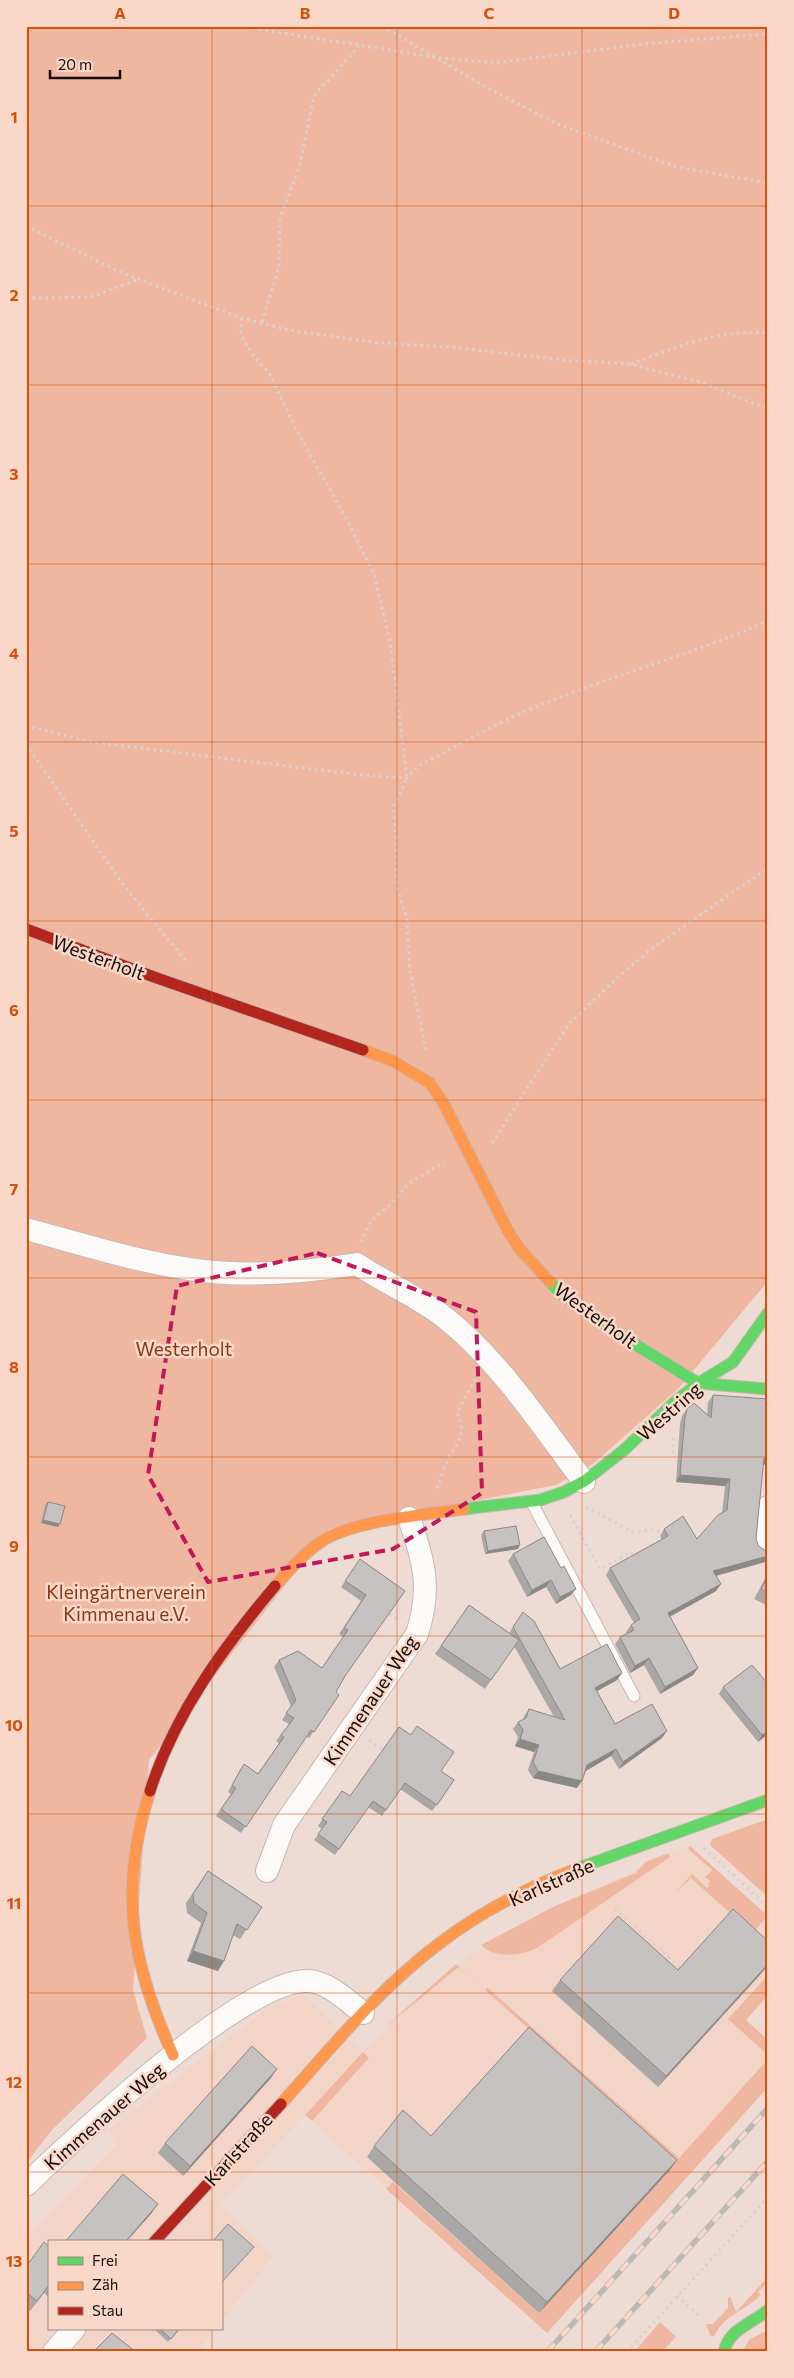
<svg xmlns="http://www.w3.org/2000/svg" width="794" height="2378" viewBox="0 0 794 2378" font-family="Commissioner,sans-serif">
  <style>
    .built { fill: #f3d5c8 }
    .green { fill: #efb7a0 }
    .lines { fill: none; stroke-linecap: round; stroke-linejoin: round }
    .lane-casing { stroke: #c6b8b2; stroke-width: 13 }
    .street-casing { stroke: #c6b8b2; stroke-width: 24 }
    .fast-casing { stroke: #c6b8b2; stroke-width: 13 }
    .slow-casing { stroke: #c6b8b2; stroke-width: 13 }
    .jam-casing { stroke: #c6b8b2; stroke-width: 13 }
    .path { stroke: #d7d2cf; stroke-width: 3; stroke-dasharray: 2.5 4; stroke-linecap: butt }
    .lane { stroke: #fcfaf9; stroke-width: 11 }
    .street { stroke: #fcfaf9; stroke-width: 22 }
    .fast { stroke: #63d668; stroke-width: 11 }
    .slow { stroke: #ff974d; stroke-width: 11 }
    .jam { stroke: #b3261e; stroke-width: 11 }
    .rail-casing { stroke: #bdb8b6; stroke-width: 5.5 }
    .rail { stroke: #f9d8ca; stroke-width: 4; stroke-dasharray: 11; stroke-linecap: butt }
    .wall { fill: #aaa7a7 }
    .shaded-wall { fill: #8b8888 }
    .building { fill: #c6c2c2; stroke: #8b8888 }
    .marked { fill: none; stroke: #c2185b; stroke-width: 4; stroke-dasharray: 10 6; stroke-linejoin: round }
    .grid { fill: none; stroke: #d3510c; stroke-width: 1; stroke-opacity: 0.55 }
    .labels { text-anchor: middle; dominant-baseline: central; stroke-width: 5; stroke-linejoin: round; paint-order: stroke }
    .street-label { font-size: 19px; fill: #160c07; stroke: #f9d8ca }
    .park-label { font-size: 19px; fill: #863913; stroke: #f9d8ca }
    .neatline { fill: none; stroke: #d3510c; stroke-width: 2 }
    .grid-label { font-size: 16px; text-anchor: middle; font-weight: bold; fill: #d3510c }
  </style>
  <rect width="100%" height="100%" fill="#eedcd4"/>
  <path class="built" d="M690 1846 768 1916V1995L746 2020 768 2040V2087L547 2333 305 2115 220 2205 274 2256 221 2322V2242H49V2329H216L200 2349 203 2352H26V2241L39 2224 117 2144 109 2129 269 2007 303 1994 363 2052 405 2008 474 1953 555 1906Z"/>
  <g class="green">
    <path d="M26 26H768V1281L679 1388 593 1464 556 1485 329 1529 149 1760 133 1990 147 2038 53 2129 26 2163Z"/>
    <path d="M768 1819V1897L710 1845 712 1839Z"/>
    <path d="M690 1846 768 1916 756 1929 750 1931 691 1878 675 1893 692 1874 707 1888 709 1886 708 1884 710 1881 705 1877 712 1870 688 1849Z"/>
    <path d="M669 1853 670 1857 537 1948C520 1956 495 1959 481 1945L555 1906 636 1873 645 1862Z"/>
    <path d="M456 1964 485 1990 488 1988 679 2158 768 2059V2087L547 2333 386 2189 393 2182 539 2313 669 2171 529 2029 459 1967 384 2028Z"/>
    <path d="M768 1975V1999L764 2000 746 2020 768 2040V2055L728 2019Z"/>
    <path d="M363 2052 369 2058 312 2121 305 2115Z"/>
    <path d="M768 2277V2282L758 2292 761 2295C745 2311 723 2315 714 2337L710 2335 706 2324H713L728 2308V2298L730 2296 736 2312Z"/>
    <path d="M660 2322 676 2337 662 2352H634Z"/>
    <path d="M768 2330V2352H742L749 2340Z"/>
  </g>
  <g class="lines">
    <g class="lane-casing">
      <path id="lane" d="M531 1501 634 1696"/>
    </g>
    <g class="street-casing">
      <g id="street">
        <path d="M26 1229C85 1245 144 1264 204 1271 254 1277 307 1272 357 1264 385 1283 417 1296 444 1317 499 1360 542 1426 584 1482"/>
        <path d="M768 1507 764 1546 768 1548"/>
        <path d="M267 1871 284 1825 417 1634C432 1587 424 1563 409 1518"/>
        <path d="M26 2185C74 2139 245 1978 308 1981 329 1982 347 2001 363 2013"/>
        <path d="M54 2352 74 2329"/>
      </g>
    </g>
    <g class="fast-casing">
      <g id="fast">
        <path d="M550 1282 560 1293 615 1332 698 1383 768 1389"/>
        <path d="M464 1509 540 1500 564 1492 586 1480 624 1450 678 1399 702 1381 733 1362 768 1313"/>
        <path d="M576 1869 768 1800"/>
        <path d="M724 2352C729 2329 751 2324 768 2310"/>
      </g>
    </g>
    <g class="slow-casing">
      <g id="slow">
        <path d="M363 1050 393 1061 430 1083 444 1104 507 1229 519 1248 550 1282"/>
        <path d="M275 1586C289 1570 304 1553 322 1541 356 1520 423 1515 464 1509"/>
        <path d="M150 1791C118 1890 131 1962 173 2055"/>
        <path d="M281 2104C330 2049 377 1991 436 1946 478 1913 527 1888 576 1869"/>
      </g>
    </g>
    <g class="jam-casing">
      <g id="jam">
        <path d="M26 929 154 977 363 1050"/>
        <path d="M150 1791C175 1713 223 1648 275 1586"/>
        <path d="M154 2242 281 2104"/>
      </g>
    </g>
    <g class="path">
      <path d="M240 26 433 57 495 63 643 44 768 34"/>
      <path d="M382 26 489 89 560 125 677 167 768 183"/>
      <path d="M26 226 120 272 241 318 289 330 379 343 450 347 562 360 630 364 703 383 768 409"/>
      <path d="M26 298 91 297 139 279"/>
      <path d="M241 318V335L251 352 270 375 297 431 347 520 374 574 390 642 407 778 394 806 397 888 407 919 410 971 426 1051"/>
      <path d="M262 322 279 267 280 219 300 164 314 96 359 46"/>
      <path d="M631 364C676 347 719 329 768 333"/>
      <path d="M26 726 92 742 361 775 407 778 418 766C454 748 489 727 526 711 605 677 689 656 768 621"/>
      <path d="M26 744 124 886 186 961"/>
      <path d="M492 1143 569 1024 617 978 651 949 768 868"/>
      <path d="M361 1242 371 1221 392 1203 408 1184 444 1162"/>
      <path d="M673 1438V1452H678"/>
      <path d="M437 1488C440 1480 443 1470 447 1462 456 1444 468 1433 457 1413L476 1378"/>
      <path d="M586 1507 633 1532 656 1529 662 1535"/>
      <path d="M570 1515 600 1569 631 1552 634 1559"/>
      <path d="M389 1614 398 1620"/>
      <path d="M369 1740 383 1750"/>
      <path d="M704 1848 768 1907"/>
      <path d="M615 1909 682 1969"/>
      <path d="M677 2296 701 2318"/>
      <path d="M627 2352 768 2197"/>
    </g>
    <use href="#lane" class="lane"/>
    <use href="#street" class="street"/>
    <use href="#fast" class="fast"/>
    <use href="#slow" class="slow"/>
    <use href="#jam" class="jam"/>
    <g class="rail-casing">
      <g id="rail">
        <path d="M547 2352 768 2108"/>
        <path d="M595 2352 768 2161"/>
      </g>
    </g>
    <use href="#rail" class="rail"/>
  </g>
  <g class="wall">
    <path d="M713 1395 768 1399V1465H763L756 1538 758 1546 768 1561 716 1576V1591L670 1617 698 1668 693 1675 660 1694 644 1665 630 1673 615 1644 620 1637 627 1634 626 1632 631 1625 634 1623 606 1575 610 1568 662 1540 660 1536 664 1529 697 1539 722 1513 725 1486 676 1482 680 1424 682 1416 687 1409 707 1415 708 1402Z"/>
    <path d="M48 1502 58 1527 41 1523 45 1505Z"/>
    <path d="M484 1531 518 1549 485 1554 481 1535Z"/>
    <path d="M544 1537 571 1595 556 1604 546 1587 527 1597 508 1561 513 1554Z"/>
    <path d="M360 1559 405 1591 345 1676 336 1692 339 1695 309 1738 306 1736 241 1833 216 1816 231 1794 228 1792 240 1770 244 1764 258 1774 279 1743 276 1741 289 1724 282 1720 291 1706 274 1667 279 1660 322 1668 343 1637 339 1634 361 1601 341 1587Z"/>
    <path d="M768 1573V1606L754 1599Z"/>
    <path d="M469 1605 509 1633 523 1612 560 1669 622 1673 617 1680 597 1691 615 1724 662 1738 619 1769 611 1756 586 1771 577 1788 533 1778 528 1770 534 1752 515 1746 518 1737 513 1729 518 1722 523 1720 524 1716 529 1709 554 1717 514 1646 485 1689 435 1654Z"/>
    <path d="M723 1687 768 1734 758 1742 719 1694Z"/>
    <path d="M410 1735 441 1771 454 1780 432 1811 400 1789 382 1816 368 1807 335 1855 314 1840 322 1829 318 1826 342 1791 350 1796Z"/>
    <path d="M208 1871 262 1907 240 1939 233 1935 218 1971 187 1961 201 1923 187 1913 186 1903Z"/>
    <path d="M768 1941 658 2087 552 1991 560 1980 678 1970Z"/>
    <path d="M277 2069 270 2079 183 2176 158 2153 165 2143Z"/>
    <path d="M431 2136 677 2160 669 2171 539 2313 367 2157 374 2146Z"/>
    <path d="M49 2247V2297L44 2293 30 2311 26 2308V2267Z"/>
    <path d="M154 2329H180L168 2342Z"/>
  </g>
  <g class="shaded-wall">
    <path d="M764 1458H768V1465H759Z"/>
    <path d="M680 1475 730 1479 725 1486 676 1482Z"/>
    <path d="M43 1520 60 1524 58 1527 41 1523Z"/>
    <path d="M520 1545 518 1549 485 1554 488 1551Z"/>
    <path d="M768 1556V1561L708 1578 713 1571Z"/>
    <path d="M551 1580 546 1587 527 1597 532 1590Z"/>
    <path d="M721 1584 716 1591 663 1620 668 1613Z"/>
    <path d="M576 1589 571 1595 556 1604 560 1597Z"/>
    <path d="M649 1658 644 1665 630 1673 635 1666Z"/>
    <path d="M698 1668 693 1675 660 1694 665 1687Z"/>
    <path d="M622 1673 617 1680 590 1695 595 1688Z"/>
    <path d="M667 1731 662 1738 619 1769 623 1762Z"/>
    <path d="M768 1731V1734L758 1742 762 1735Z"/>
    <path d="M520 1739 539 1745 534 1752 515 1746Z"/>
    <path d="M616 1749 611 1756 582 1773 587 1765Z"/>
    <path d="M538 1771 582 1781 577 1788 533 1778Z"/>
    <path d="M193 1951 224 1961 218 1971 187 1961Z"/>
    <path d="M768 1964V1966L658 2087 666 2076Z"/>
    <path d="M277 2069 270 2079 183 2176 190 2166Z"/>
    <path d="M677 2160 669 2171 539 2313 547 2302Z"/>
    <path d="M158 2204 151 2214 126 2242H125Z"/>
  </g>
  <g class="building">
    <path d="M713 1395 768 1399V1458H764L756 1538 758 1546 768 1552V1556L713 1571 721 1584 668 1613 698 1668 665 1687 649 1658 635 1666 620 1637 634 1630 631 1625 640 1619 610 1568 668 1536 664 1529 683 1516 697 1539 718 1515 727 1510 730 1479 680 1475 685 1417 687 1409 694 1403 711 1418Z"/>
    <path d="M48 1502 65 1506 60 1524 43 1520Z"/>
    <path d="M516 1526 520 1545 488 1551 484 1531Z"/>
    <path d="M544 1537 561 1568 564 1566 576 1589 560 1597 551 1580 532 1590 513 1554Z"/>
    <path d="M360 1559 405 1591 345 1676 336 1692 339 1695 314 1732 311 1730 246 1827 221 1809 236 1788 232 1785 244 1764 258 1774 284 1737 281 1735 294 1718 286 1713 296 1700 279 1660 298 1651 322 1668 348 1630 344 1628 366 1595 345 1581Z"/>
    <path d="M768 1576V1593L761 1589Z"/>
    <path d="M469 1605 519 1640 491 1680 441 1646Z"/>
    <path d="M523 1612 534 1621 560 1669 607 1644 622 1673 595 1688 615 1724 652 1704 667 1731 623 1762 616 1749 587 1765 582 1781 538 1771 533 1762 539 1745 520 1739 523 1730 518 1722 526 1718 529 1709 565 1720 513 1627Z"/>
    <path d="M752 1665 768 1684V1731L762 1735 723 1687Z"/>
    <path d="M417 1726 454 1752 441 1771 454 1780 437 1805 405 1783 386 1810 373 1801 339 1849 318 1834 327 1822 322 1819 342 1791 350 1796 399 1727 411 1735Z"/>
    <path d="M208 1871 262 1907 247 1930 237 1924 224 1961 193 1951 207 1913 194 1903 193 1894Z"/>
    <path d="M733 1909 768 1941V1964L666 2076 560 1980 618 1916 678 1970Z"/>
    <path d="M529 2027 677 2160 547 2302 374 2146 403 2110 431 2136Z"/>
    <path d="M252 2046 277 2069 190 2166 165 2143Z"/>
    <path d="M123 2174 158 2204 125 2242H65Z"/>
    <path d="M228 2224 254 2247 221 2283V2242H212Z"/>
    <path d="M44 2242 49 2247V2285L37 2301 26 2292V2267Z"/>
    <path d="M160 2329H179L171 2339Z"/>
    <path d="M112 2333 136 2352H95L94 2351Z"/>
  </g>
  <path class="marked" d="M317 1253 476 1312 482 1493 393 1549 208 1582 148 1475 177 1286Z"/>
  <path class="grid" d="M212 26V2242M397 26V2352M582 26V2352M26 206H768M26 385H768M26 564H768M26 742H768M26 921H768M26 1100H768M26 1278H768M26 1457H768M26 1636H768M26 1814H768M26 1993H768M26 2172H768M212 2329V2352"/>
  <g class="labels">
    <g class="street-label">
      <text transform="translate(99 957) rotate(20)">Westerholt</text>
      <text transform="translate(596 1315) rotate(36)">Westerholt</text>
      <text transform="translate(669 1411) rotate(-41)">Westring</text>
      <text transform="translate(370 1700) rotate(-56)">Kimmenauer Weg</text>
      <text transform="translate(551 1882) rotate(-24)">Karlstraße</text>
      <text transform="translate(104 2116) rotate(-41)">Kimmenauer Weg</text>
      <text transform="translate(238 2149) rotate(-48)">Karlstraße</text>
    </g>
    <g class="park-label">
      <text x="184" y="1348">Westerholt</text>
      <text x="126" y="1591">Kleingärtnerverein<tspan x="126" dy="22">Kimmenau e.V.</tspan></text>
    </g>
  </g>
  <rect width="794" height="2378" fill="none" stroke="#f9d8ca" stroke-width="55"/>
  <rect x="48" y="2240" width="175" height="90" fill="#f9d8ca" stroke="#9e867c"/>
  <rect x="58" y="2257" width="25" height="8" fill="#63d668" stroke="#9e867c"/>
  <text x="92" y="2266" font-size="15" fill="#160c07">Frei</text>
  <rect x="58" y="2282" width="25" height="8" fill="#ff974d" stroke="#9e867c"/>
  <text x="92" y="2290" font-size="15" fill="#160c07">Zäh</text>
  <rect x="58" y="2307" width="25" height="8" fill="#b3261e" stroke="#9e867c"/>
  <text x="92" y="2316" font-size="15" fill="#160c07">Stau</text>
  <path d="M50 70v8h70v-8" fill="none" stroke="#160c07" stroke-width="2.5"/>
  <text x="58" y="70" font-size="15" fill="#160c07" stroke="#f9d8ca" stroke-width="4" paint-order="stroke">20 m</text>
  <rect x="28" y="28" width="738" height="2322" class="neatline"/>
  <g class="grid-label">
    <text x="120" y="19">A</text>
    <text x="305" y="19">B</text>
    <text x="489" y="19">C</text>
    <text x="674" y="19">D</text>
    <text x="14" y="123">1</text>
    <text x="14" y="301">2</text>
    <text x="14" y="480">3</text>
    <text x="14" y="659">4</text>
    <text x="14" y="837">5</text>
    <text x="14" y="1016">6</text>
    <text x="14" y="1195">7</text>
    <text x="14" y="1373">8</text>
    <text x="14" y="1552">9</text>
    <text x="14" y="1731">10</text>
    <text x="14" y="1909">11</text>
    <text x="14" y="2088">12</text>
    <text x="14" y="2267">13</text>
  </g>
</svg>
